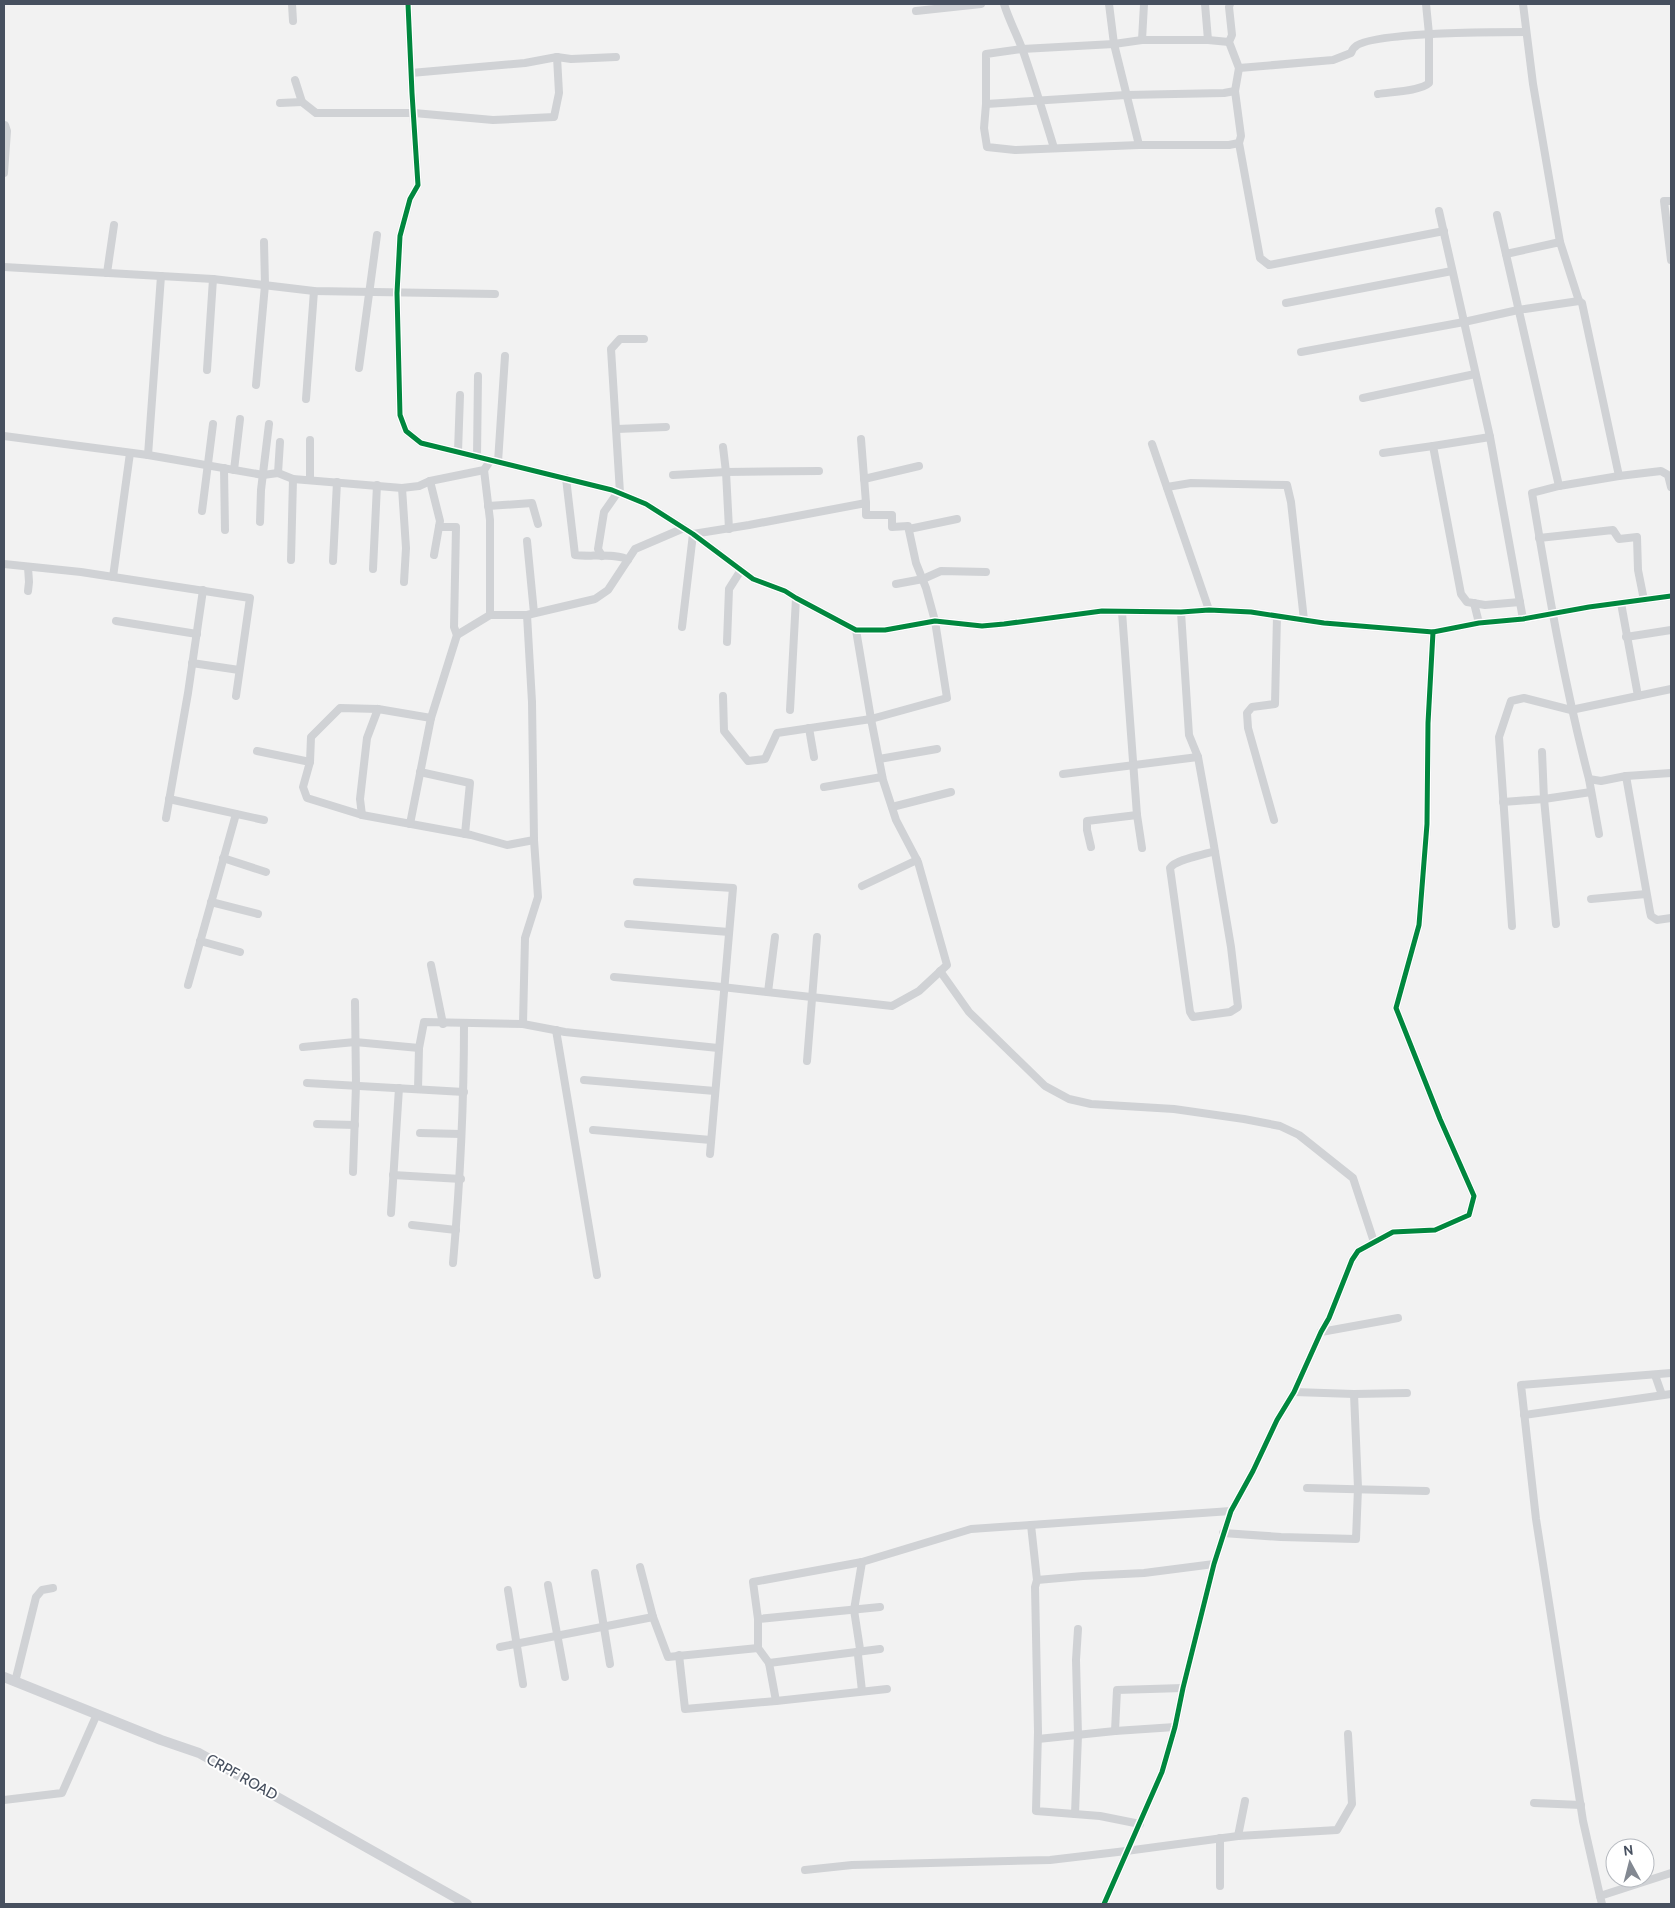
<svg xmlns="http://www.w3.org/2000/svg" width="1675" height="1908" viewBox="0 0 1675 1908" font-family="Cabin,sans-serif">
  <style>
    .lines { fill: none; stroke-linecap: round; stroke-linejoin: round }
    .street { stroke: #d0d2d5; stroke-width: 8 }
    .secondary { stroke: #d0d2d6; stroke-width: 10 }
    .cycleway-casing { stroke: #fff; stroke-width: 8 }
    .cycleway { stroke: #00873e; stroke-width: 5 }
    .labels { text-anchor: middle; dominant-baseline: central; stroke-width: 4; stroke-linejoin: round; paint-order: stroke }
    .street-label { font-size: 15px; fill: #47505f; stroke: #fff }
  </style>
  <rect width="100%" height="100%" fill="#f2f2f2"/>
  <g class="lines">
    <g class="street">
      <path d="M292 4 293 21"/>
      <path d="M408 4 412 93 418 185 410 199 400 236 397 293 400 415 406 431 421 443 612 490 646 504 693 534 753 579 785 591 796 598 856 630H885L935 621 982 626 1004 624 1102 611 1181 612 1209 610 1251 612 1324 623 1433 632 1479 623 1523 619 1589 607 1671 596"/>
      <path d="M1004 4C1009 20 1017 35 1023 51 1034 83 1044 115 1054 148"/>
      <path d="M1109 4 1114 44 1139 145"/>
      <path d="M1205 4 1208 40"/>
      <path d="M1230 4 1229 7 1232 35 1229 42 1239 68 1235 91 1241 136 1239 143 1260 258 1269 265 1444 231"/>
      <path d="M1523 4 1533 84 1560 242"/>
      <path d="M916 11 981 4"/>
      <path d="M1142 40 1144 4"/>
      <path d="M1229 42 1208 40H1142L1114 44 1022 49 986 54V104L984 128 987 147 1015 150 1139 145H1229L1239 143"/>
      <path d="M1239 68 1333 60 1351 53C1352 51 1353 48 1355 47 1369 32 1500 32 1526 32"/>
      <path d="M411 73 525 63 557 57 571 59 616 57"/>
      <path d="M295 80 302 102 316 113H414L493 120 554 117 559 93 557 57"/>
      <path d="M1378 94C1390 92 1421 91 1429 83V34L1426 4"/>
      <path d="M280 103 302 102"/>
      <path d="M986 104 1126 95 1224 93 1235 91"/>
      <path d="M4 125H5L7 131 4 173"/>
      <path d="M1671 201H1664L1671 260"/>
      <path d="M1439 211 1490 437 1523 619"/>
      <path d="M1497 215 1559 486 1532 493C1548 589 1564 684 1589 779L1601 781 1626 776 1650 912 1651 916 1657 920 1671 918"/>
      <path d="M1506 254 1560 242 1579 301 1582 303 1619 476 1559 486"/>
      <path d="M4 267 213 279 314 291 495 294"/>
      <path d="M107 273 114 225"/>
      <path d="M1286 303 1452 271"/>
      <path d="M1301 352 1464 322 1518 310 1579 301"/>
      <path d="M359 368 377 235"/>
      <path d="M207 370 213 279"/>
      <path d="M256 385 265 285 264 242"/>
      <path d="M1363 398 1475 374"/>
      <path d="M306 399 314 291"/>
      <path d="M617 429 666 427"/>
      <path d="M4 436 148 455 263 475 278 473 293 479 402 488 419 486 430 481 484 470 490 461"/>
      <path d="M1490 437 1433 446 1461 594 1467 602 1485 605 1520 602"/>
      <path d="M861 439 866 503"/>
      <path d="M310 440V480"/>
      <path d="M1152 444 1209 610"/>
      <path d="M723 447 726 472 729 529"/>
      <path d="M458 452 460 395"/>
      <path d="M1383 453 1433 446"/>
      <path d="M148 455 161 276"/>
      <path d="M477 457 478 376"/>
      <path d="M498 462 505 356"/>
      <path d="M224 468 225 530"/>
      <path d="M234 470 240 419"/>
      <path d="M484 470 490 520V615H527L595 599 608 590 635 549 684 528"/>
      <path d="M278 473 280 442"/>
      <path d="M673 475 726 472 819 471"/>
      <path d="M1619 476 1661 471 1668 475 1671 487"/>
      <path d="M566 478 575 555C588 557 619 553 628 560"/>
      <path d="M864 479 919 466"/>
      <path d="M430 481 440 521 434 555"/>
      <path d="M1167 487 1191 483 1287 485 1291 502 1304 620"/>
      <path d="M402 488 406 548 404 582"/>
      <path d="M620 493 611 349 620 339H644"/>
      <path d="M488 506 532 503 538 524"/>
      <path d="M202 511 213 424"/>
      <path d="M260 522 261 490 269 424"/>
      <path d="M909 529 957 519"/>
      <path d="M1539 538 1613 530 1619 539 1637 537 1638 570 1644 600"/>
      <path d="M527 541 534 613"/>
      <path d="M602 556 598 549 604 512 618 492"/>
      <path d="M291 560 293 479"/>
      <path d="M333 561 337 482"/>
      <path d="M4 564 81 572 250 598 236 696"/>
      <path d="M373 569 377 485"/>
      <path d="M113 577 130 453"/>
      <path d="M896 584 923 579 941 571 986 572"/>
      <path d="M28 591 29 582 28 567"/>
      <path d="M1474 603 1479 623"/>
      <path d="M1621 603 1638 696"/>
      <path d="M1122 612 1137 815 1142 848"/>
      <path d="M1181 612 1189 735 1198 757 1213 840 1231 947 1238 1007 1230 1012 1193 1017 1190 1012 1170 868C1176 859 1204 855 1215 851"/>
      <path d="M116 621 197 634"/>
      <path d="M682 627 693 534 749 525 866 503V515H892V527L908 526 916 563 926 588 935 621 947 698 871 719 856 630"/>
      <path d="M457 635 490 615"/>
      <path d="M1626 637 1671 630"/>
      <path d="M727 642 729 589 741 570"/>
      <path d="M192 663 239 670"/>
      <path d="M790 710 796 598"/>
      <path d="M431 718 378 709 340 708 311 737 310 762 303 787 307 798 362 815 471 835 507 845 534 840"/>
      <path d="M809 728 814 757"/>
      <path d="M257 751 310 762"/>
      <path d="M879 759 937 749"/>
      <path d="M420 772 470 783 465 834"/>
      <path d="M1063 774 1198 757"/>
      <path d="M1626 776 1671 773"/>
      <path d="M1589 779 1599 834"/>
      <path d="M824 787 882 777"/>
      <path d="M169 799 264 820"/>
      <path d="M1503 802 1544 799 1542 752"/>
      <path d="M892 807 951 792"/>
      <path d="M362 815 360 799 367 738 378 709"/>
      <path d="M166 818 188 693 203 590"/>
      <path d="M1274 820 1248 728 1247 713 1252 707 1275 704 1277 616"/>
      <path d="M410 824 431 718 457 635 454 627 456 527H439"/>
      <path d="M1091 847 1087 830V821L1137 815"/>
      <path d="M223 858 266 872"/>
      <path d="M637 882 733 888 710 1154"/>
      <path d="M862 886 917 860"/>
      <path d="M1591 899 1646 894"/>
      <path d="M211 902 258 914"/>
      <path d="M628 924 729 932"/>
      <path d="M1556 924 1544 799 1591 792"/>
      <path d="M1512 926 1499 737 1511 701 1524 698 1571 710 1671 689"/>
      <path d="M200 941 240 952"/>
      <path d="M431 965 443 1024"/>
      <path d="M940 971 969 1012 1045 1086 1069 1099 1091 1104 1174 1109 1244 1119 1280 1126 1299 1135 1353 1178 1374 1242"/>
      <path d="M614 977 713 986 892 1006 919 991 947 965 918 862 896 820 883 780 871 719 777 733 765 759 748 761 724 731 723 696"/>
      <path d="M188 985 236 814"/>
      <path d="M768 992 775 937"/>
      <path d="M523 1024 525 938 538 897 534 840 532 702 527 615"/>
      <path d="M556 1030 597 1275"/>
      <path d="M303 1047 355 1042 419 1048"/>
      <path d="M807 1061 817 937"/>
      <path d="M584 1080 715 1091"/>
      <path d="M307 1083 464 1092"/>
      <path d="M418 1089 419 1048 424 1022 523 1024 565 1032 718 1048"/>
      <path d="M317 1124 355 1125"/>
      <path d="M593 1130 711 1140"/>
      <path d="M420 1133 461 1134"/>
      <path d="M353 1172 356 1085 355 1002"/>
      <path d="M393 1175 461 1179"/>
      <path d="M391 1213 399 1088"/>
      <path d="M412 1225 456 1230"/>
      <path d="M453 1263C460 1183 464 1104 464 1024"/>
      <path d="M1321 1332 1398 1318"/>
      <path d="M1655 1375 1662 1395"/>
      <path d="M1294 1392 1354 1394 1407 1393"/>
      <path d="M1524 1415 1671 1394"/>
      <path d="M1307 1488 1426 1491"/>
      <path d="M1031 1525 1037 1580 1035 1587 1038 1732 1036 1811 1100 1816 1140 1824"/>
      <path d="M1223 1533 1281 1537 1356 1539 1358 1488 1354 1394"/>
      <path d="M862 1562 854 1610 860 1649 858 1655 862 1691"/>
      <path d="M640 1567 653 1617 668 1657 758 1648"/>
      <path d="M595 1573 610 1664"/>
      <path d="M1037 1580 1083 1576 1144 1573 1214 1564"/>
      <path d="M548 1585 565 1677"/>
      <path d="M508 1590 523 1684"/>
      <path d="M758 1619 880 1607"/>
      <path d="M500 1647 653 1617"/>
      <path d="M679 1655 685 1709 776 1701 769 1663 758 1648V1619L753 1582 862 1562 971 1529 1231 1511"/>
      <path d="M769 1663 880 1649"/>
      <path d="M15 1682 36 1597 42 1590 53 1588"/>
      <path d="M776 1701 887 1689"/>
      <path d="M1115 1731 1117 1690 1183 1688"/>
      <path d="M1038 1739 1115 1731 1175 1727"/>
      <path d="M4 1800 62 1793 97 1714"/>
      <path d="M1534 1803 1581 1805"/>
      <path d="M1075 1814 1078 1735 1076 1660 1078 1629"/>
      <path d="M1238 1836 1245 1801"/>
      <path d="M805 1870 852 1865 1050 1860 1126 1851 1238 1836 1337 1830 1352 1804 1348 1734"/>
      <path d="M1220 1886V1838"/>
      <path d="M1600 1896 1583 1821 1536 1519 1521 1385 1671 1373"/>
      <path d="M1104 1904 1162 1772 1175 1727 1183 1688 1214 1564 1231 1511 1253 1471 1277 1420 1294 1392 1321 1332 1329 1318 1352 1260 1358 1251 1393 1232 1435 1230 1469 1215 1474 1196 1440 1119 1396 1008 1419 925 1427 824 1428 723 1433 632"/>
      <path d="M1602 1904 1600 1896 1671 1873"/>
    </g>
    <path class="secondary" d="M4 1677 161 1740 199 1753 467 1904"/>
    <g class="cycleway-casing">
      <g id="cycleway">
        <path d="M408 4 412 93 418 185 410 199 400 236 397 293 400 415 406 431 421 443 612 490 646 504 693 534 753 579 785 591 796 598 856 630H885L935 621 982 626 1004 624 1102 611 1181 612 1209 610 1251 612 1324 623 1433 632 1479 623 1523 619 1589 607 1671 596"/>
        <path d="M1104 1904 1162 1772 1175 1727 1183 1688 1214 1564 1231 1511 1253 1471 1277 1420 1294 1392 1321 1332 1329 1318 1352 1260 1358 1251 1393 1232 1435 1230 1469 1215 1474 1196 1440 1119 1396 1008 1419 925 1427 824 1428 723 1433 632"/>
      </g>
    </g>
    <use href="#cycleway" class="cycleway"/>
  </g>
  <g class="labels">
    <g class="street-label">
      <text transform="translate(242 1777) rotate(29)">CRPF ROAD</text>
    </g>
  </g>
  <rect width="1675" height="1908" fill="none" stroke="#47505f" stroke-width="10"/>
  <g transform="translate(1630 1863) rotate(353)"><circle r="24" fill="#ffffff" stroke="#b5b9bf"/>
  <path d="M0-4L9 19L0 12L-9 19Z" fill="#838992"/>
  <text y="-8" font-size="14" font-weight="bold" text-anchor="middle" fill="#47505f">N</text>
  </g>
</svg>
